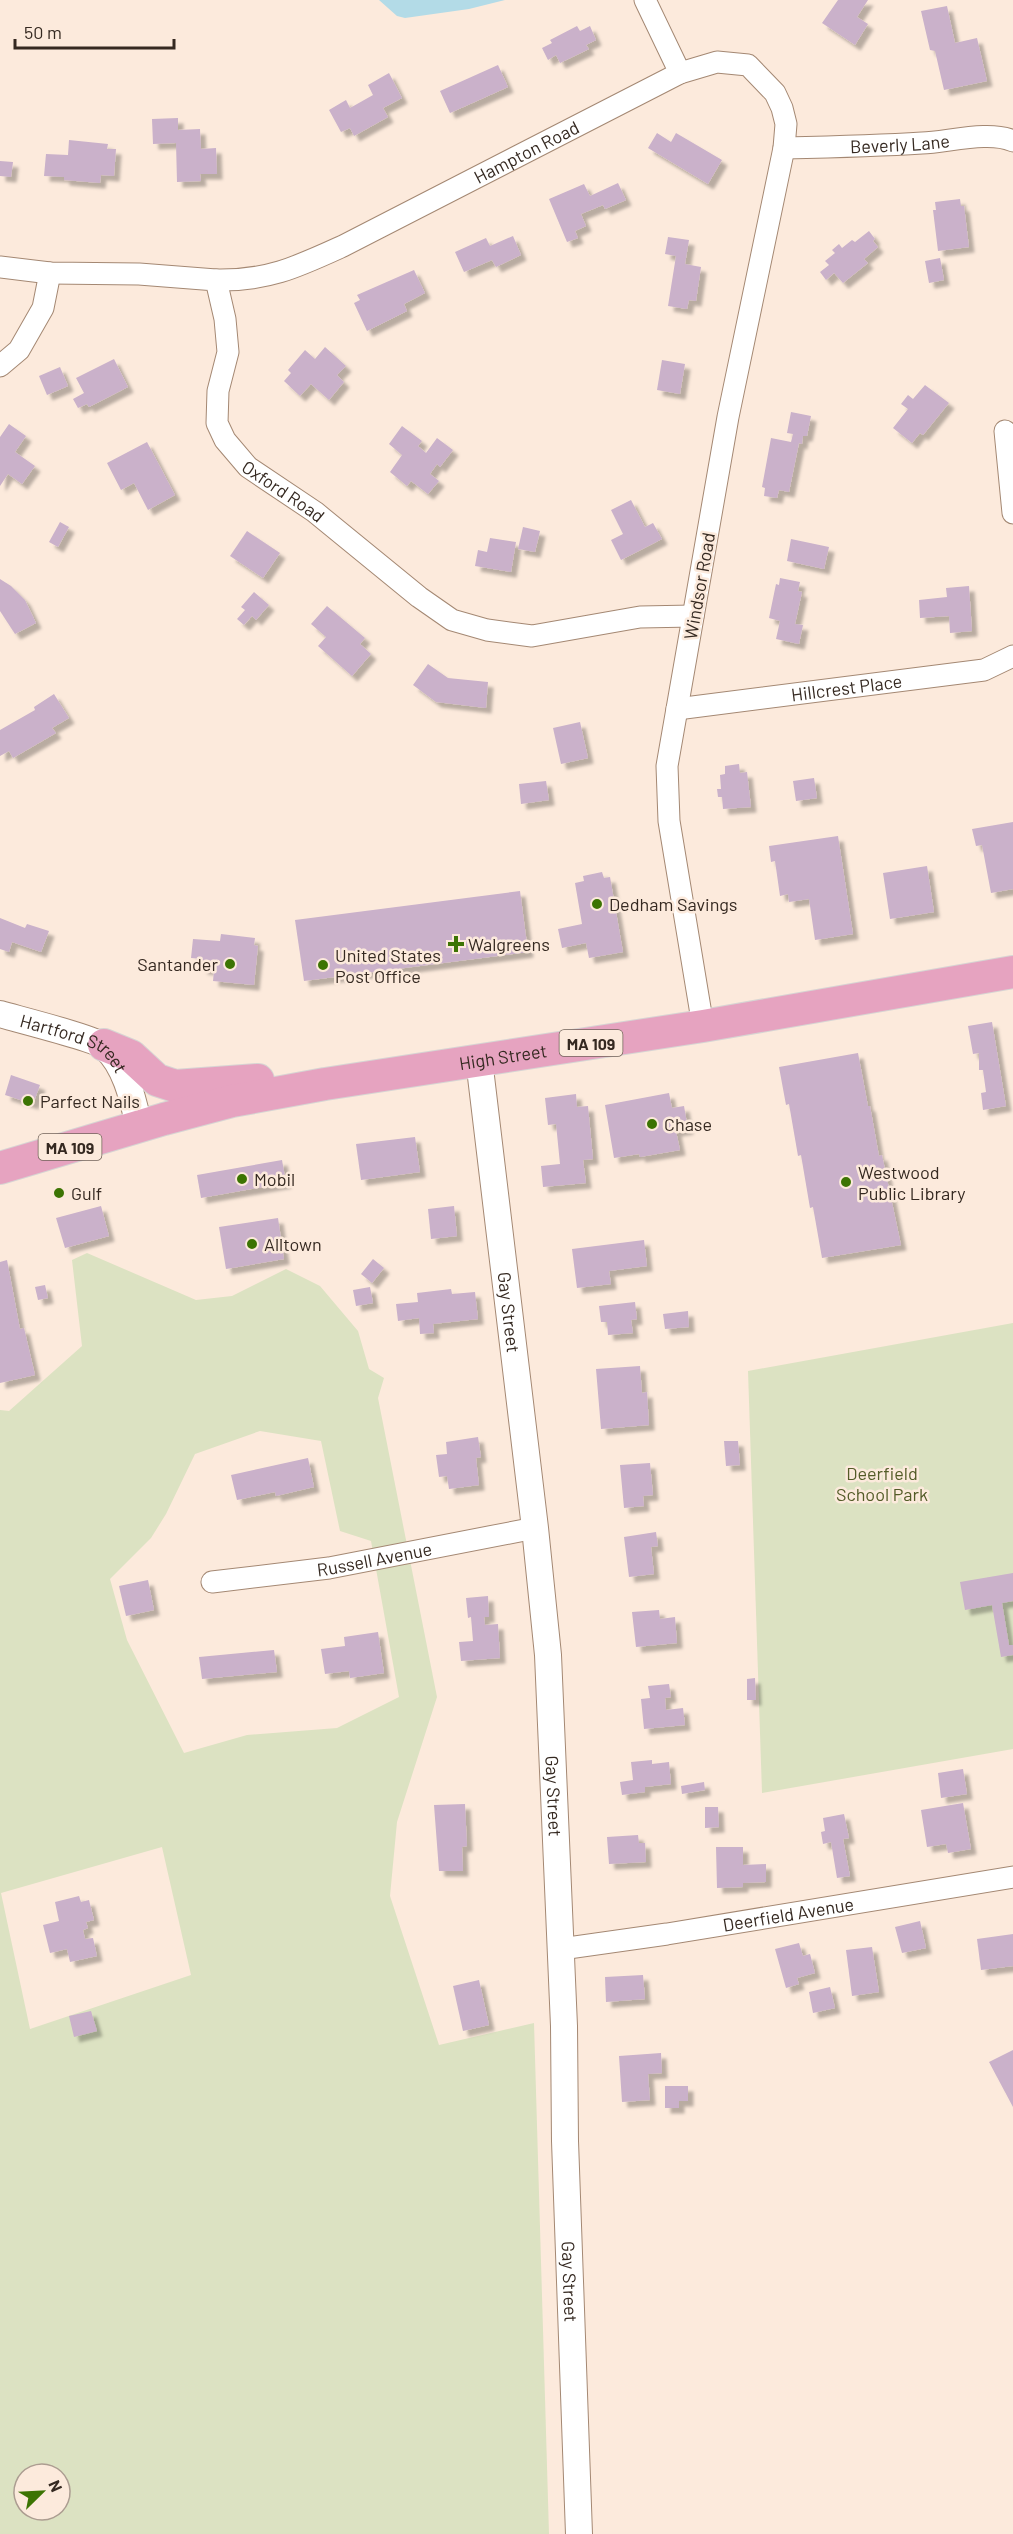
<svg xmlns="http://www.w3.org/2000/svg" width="1013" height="2534" viewBox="0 0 1013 2534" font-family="Barlow,sans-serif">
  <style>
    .green { fill: #dce2c2; fill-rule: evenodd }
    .water { fill: #b3dbe7 }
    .building { fill: #cab1ca; filter: url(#shadow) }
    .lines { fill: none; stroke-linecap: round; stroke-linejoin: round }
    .minor-casing { stroke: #a48873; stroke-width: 23 }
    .tertiary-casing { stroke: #a48873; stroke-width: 28 }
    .primary-casing { stroke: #d7d4d3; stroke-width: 34 }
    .minor { stroke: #fff; stroke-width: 21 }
    .tertiary { stroke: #fff; stroke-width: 26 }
    .primary { stroke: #e6a3c0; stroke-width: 32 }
    .poi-dot { fill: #3c7403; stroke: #fceadc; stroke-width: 2 }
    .labels { text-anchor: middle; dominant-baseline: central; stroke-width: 5; stroke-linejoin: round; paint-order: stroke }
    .shield { fill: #fceadc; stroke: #716359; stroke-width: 1.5 }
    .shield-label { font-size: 16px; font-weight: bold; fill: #352921 }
    .street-label { font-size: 18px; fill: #352921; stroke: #fceadc }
    .poi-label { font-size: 18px; fill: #352921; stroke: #fceadc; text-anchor: start }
    .park-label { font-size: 18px; fill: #535b27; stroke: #fceadc }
  </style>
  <defs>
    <filter id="shadow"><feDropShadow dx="5.5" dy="5.5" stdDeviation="1.5" flood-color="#0004"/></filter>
  </defs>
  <rect width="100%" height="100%" fill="#fceadc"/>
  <g class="green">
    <path d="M87 1253 196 1300 232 1296 286 1269 320 1286 358 1331 369 1369 384 1378 378 1398 437 1697 397 1822 390 1896 439 2045 534 2023 549 2534H0V1410L9 1411 82 1346 72 1260ZM260 1431 321 1441 340 1531 371 1541 399 1697 337 1728 247 1735 184 1753 127 1640 110 1579 151 1538 166 1514 195 1454ZM162 1847 191 1975 30 2029 1 1893ZM24 2474H60V2510H24Z"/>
    <path d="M1013 1323V1749L762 1793 748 1371Z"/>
  </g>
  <path class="water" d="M379 0H505L469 9 405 18 397 16Z"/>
  <g class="building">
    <path d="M838 0H868L857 17 868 24 855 45 822 23Z"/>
    <path d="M947 6 955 43 977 38 987 81 944 90 935 51 930 50 921 11Z"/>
    <path d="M577 26 580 31 590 26 596 40 586 45 589 49 560 63 556 55 548 60 542 48 552 43 550 40Z"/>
    <path d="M498 65 508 87 450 113 440 91Z"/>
    <path d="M389 73 402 98 383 108 388 117 354 136 350 128 341 132 329 110 346 100 350 108 373 95 368 85Z"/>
    <path d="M178 118V130L200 129 201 149 216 148 217 174H200L201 181 177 182 176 143 153 144 152 119Z"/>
    <path d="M657 133 671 142 676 133 722 160 708 184 648 148Z"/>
    <path d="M69 140 108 144 107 149H116L114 176 101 175 100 183 64 180V177L44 176 46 154 68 155Z"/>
    <path d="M0 161 13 162 11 177 0 176Z"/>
    <path d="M618 183 626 200 605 209 603 205 581 214 586 226 575 231 578 238 567 242 549 199 584 184 590 196Z"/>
    <path d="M960 199 961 206H964L969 247 938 251 933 210H936L935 202Z"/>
    <path d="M869 231 875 239 873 241 878 247 864 259 868 263 843 283 834 273 826 280 820 272 829 265 825 261 835 253 832 250 839 244 842 248 852 240 855 242Z"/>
    <path d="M513 236 521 255 496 267 492 260 464 272 455 252 486 238 490 246Z"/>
    <path d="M668 237 689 240 685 264 701 267 696 301 689 300 687 309 668 306 676 256 665 254Z"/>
    <path d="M940 258 944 280 929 283 925 261Z"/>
    <path d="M414 270 425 293 404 304 407 311 367 331 354 303 360 300 357 295Z"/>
    <path d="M325 347 346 366 337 375 344 382 329 400 311 384 300 396 284 381 291 373 288 370 305 350 315 359Z"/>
    <path d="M114 359 128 387 89 407 87 404 78 408 73 399 84 393 76 378Z"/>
    <path d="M662 360 685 364 680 394 657 390Z"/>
    <path d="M60 367 68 386 47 395 39 376Z"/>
    <path d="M925 385 949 403 923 435 920 433 912 443 893 428 908 409 901 404 908 395 913 399Z"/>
    <path d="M791 412 811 416 807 436H803L802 444 799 443 789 492 779 490 777 498 764 496 765 488 762 487 771 438 791 442 793 434 787 433Z"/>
    <path d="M9 424 26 436 15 452 35 466 22 484 8 474 0 486V437Z"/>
    <path d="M402 426 422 441 418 446 426 453 437 438 453 450 440 467 437 464 430 474 439 481 428 494 411 481 407 486 390 472 402 455 389 444Z"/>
    <path d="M147 442 175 495 148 510 134 483 121 490 107 463Z"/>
    <path d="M631 500 645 527 653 523 662 539 621 560 611 540 623 534 611 510Z"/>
    <path d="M60 522 69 527 58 547 49 542Z"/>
    <path d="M523 527 540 531 535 552 518 549Z"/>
    <path d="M247 531 280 553 263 578 230 556Z"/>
    <path d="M490 538 516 542 511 572 475 566 478 550 487 552Z"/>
    <path d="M791 539 829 547 824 569 787 561Z"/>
    <path d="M780 578 800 582 798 591 802 592 795 624 803 625 799 644 776 639 780 621 769 618 776 584 779 585Z"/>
    <path d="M0 579 11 586 25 600 36 623 15 634 0 611Z"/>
    <path d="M969 586 972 631 950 633 949 616 920 618 919 600 947 597 946 588Z"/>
    <path d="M254 592 269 605 256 620 252 616 244 625 237 619 245 610 241 607Z"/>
    <path d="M327 606 365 638 360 644 371 654 352 676 318 646 326 637 311 624Z"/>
    <path d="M428 664 448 678 488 682 486 708 436 702 413 685Z"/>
    <path d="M54 694 69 718 52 728 56 733 13 758 9 751 0 756V730L35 710 34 707Z"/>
    <path d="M580 722 588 758 561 764 553 728Z"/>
    <path d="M739 764 740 773 747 772 751 807 723 809 722 797H718L717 789H721L720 775 725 774V766Z"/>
    <path d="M814 778 817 798 796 801 793 781Z"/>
    <path d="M546 781 549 800 521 804 519 784Z"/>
    <path d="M1013 822V889L991 893 982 845 976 846 972 829Z"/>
    <path d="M838 836 853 934 815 940 809 899 789 902 788 894 780 896 775 861 771 862 769 846Z"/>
    <path d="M927 866 934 912 890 919 883 873Z"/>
    <path d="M602 872 604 878 610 877 623 952 589 958 586 943 562 948 558 929 582 924 575 883 584 881 583 876Z"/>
    <path d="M520 891 528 952 304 981 295 920Z"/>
    <path d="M0 918 25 928 27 924 49 931 41 952 12 942 9 952 0 949Z"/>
    <path d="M221 934 255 938 254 945 258 946 254 985 213 981 214 970 202 969 203 959 191 958 193 939 220 941Z"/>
    <path d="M992 1022 1006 1106 983 1110 981 1093 986 1092 983 1070H979V1053L973 1054 968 1026Z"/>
    <path d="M858 1053 868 1106H870L879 1156 882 1155 901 1245 822 1258 813 1207 810 1208 801 1155 798 1156 789 1104 786 1105 779 1067Z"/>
    <path d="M11 1075 40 1085 33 1104 5 1095Z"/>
    <path d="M669 1093 672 1108 684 1106 688 1129 676 1131 680 1150 640 1157 639 1154 614 1158 605 1105Z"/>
    <path d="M576 1094 577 1107 588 1106 593 1159 583 1160 586 1183 543 1187 541 1166 560 1164 556 1124 548 1125 545 1098Z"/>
    <path d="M415 1137 420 1172 361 1180 356 1144Z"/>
    <path d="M282 1160 286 1183 201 1198 197 1175Z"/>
    <path d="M101 1206 109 1236 65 1248 56 1218Z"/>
    <path d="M454 1206 457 1236 431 1239 428 1209Z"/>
    <path d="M278 1218 284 1259 226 1269 219 1227Z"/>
    <path d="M644 1240 647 1266 609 1271 611 1284 577 1288 572 1249Z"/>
    <path d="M373 1259 384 1268 372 1283 361 1274Z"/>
    <path d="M7 1260 20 1329 24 1328 35 1375 0 1383V1262Z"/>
    <path d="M45 1285 48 1298 38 1300 35 1287Z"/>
    <path d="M370 1287 373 1303 356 1306 353 1290Z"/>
    <path d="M451 1289 452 1294 475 1292 478 1319 433 1324 434 1333 420 1334 419 1318 398 1321 396 1304 418 1302 417 1293Z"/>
    <path d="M635 1302 637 1319 631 1320 633 1333 608 1335 607 1322H601L599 1306Z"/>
    <path d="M688 1311 689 1327 665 1329 663 1314Z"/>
    <path d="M640 1366 642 1393 647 1392 649 1425 601 1429 596 1369Z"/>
    <path d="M478 1437 481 1457 476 1458 479 1485 449 1489 447 1476 439 1477 436 1455 447 1454 446 1442Z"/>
    <path d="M724 1441H738L740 1465 726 1466Z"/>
    <path d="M308 1458 314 1487 276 1496 275 1492 237 1500 231 1475Z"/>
    <path d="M650 1463 653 1495 643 1496 644 1506 624 1508 620 1465Z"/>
    <path d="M656 1532 658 1546 651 1547 654 1574 629 1577 624 1537Z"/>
    <path d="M1013 1573V1601L1002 1603 1009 1645H1013V1655L1001 1657 992 1605 965 1610 960 1582Z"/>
    <path d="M148 1580 154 1610 126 1616 119 1586Z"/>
    <path d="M488 1596 489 1617H484L485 1625 498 1624 500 1658 461 1661 459 1642 473 1641 471 1617 468 1618 466 1598Z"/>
    <path d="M659 1610 660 1619 675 1617 677 1643 636 1647 632 1612Z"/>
    <path d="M378 1632 384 1673 350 1678 349 1671 325 1674 321 1649 345 1646 344 1637Z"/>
    <path d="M274 1650 277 1672 202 1679 199 1657Z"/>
    <path d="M755 1678 756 1700H747V1679Z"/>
    <path d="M669 1684 671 1697 665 1698 666 1710 683 1708 685 1725 644 1729 641 1699 650 1698 648 1686Z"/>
    <path d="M652 1760V1764L669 1762 671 1784 645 1787V1792L622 1795 620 1782 633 1780 631 1762Z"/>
    <path d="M963 1769 967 1794 941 1798 938 1773Z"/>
    <path d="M704 1782 705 1790 682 1794 681 1786Z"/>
    <path d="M963 1803 971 1849 948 1853 946 1844 927 1847 921 1810Z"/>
    <path d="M465 1804 467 1846 462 1847 463 1871H439L434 1805Z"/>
    <path d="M705 1807H718L719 1827 705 1828Z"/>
    <path d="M844 1814 849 1838 843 1839 850 1876 837 1878 831 1842 823 1844 821 1832 825 1831 823 1818Z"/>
    <path d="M638 1835 639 1843H645L646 1862 609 1864 607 1837Z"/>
    <path d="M716 1847H743V1865L766 1864V1882L743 1883V1887L717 1888Z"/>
    <path d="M79 1896 81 1902 89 1900 94 1920 86 1922 88 1928 83 1930 85 1939 93 1938 97 1956 70 1962 67 1949 50 1953 43 1925 59 1921 55 1902Z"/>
    <path d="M920 1921 926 1948 902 1953 895 1927Z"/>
    <path d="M1013 1934V1966L981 1970 977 1939Z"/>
    <path d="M799 1943 803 1956 810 1954 815 1973 797 1978 799 1984 786 1988 775 1949Z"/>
    <path d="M872 1947 879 1992 852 1996 846 1950Z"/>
    <path d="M643 1975 645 1999 606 2002 605 1977Z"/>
    <path d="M479 1980 489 2025 463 2031 453 1986Z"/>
    <path d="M830 1987 835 2008 813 2013 809 1992Z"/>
    <path d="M91 2011 97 2031 74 2037 69 2016Z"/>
    <path d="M1013 2050V2107L989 2062Z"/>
    <path d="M661 2053 662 2073 648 2074 650 2100 622 2102 619 2056Z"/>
    <path d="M665 2086H688V2101H679V2108H665Z"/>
  </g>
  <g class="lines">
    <g class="minor-casing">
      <g id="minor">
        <path d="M645 0 680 73"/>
        <path id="s1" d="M784 148C830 147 876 146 922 143 948 142 990 130 1013 141"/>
        <path id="s2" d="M0 267 50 273 139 274 216 280 225 319 228 352 218 391 217 423 225 440 248 467 315 512 419 597 452 620 487 630 532 636 640 617 693 616"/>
        <path id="s3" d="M216 280C268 281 297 267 343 246L680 73 717 62 748 65 775 93 782 108 786 124 784 148 728 417 667 766 669 821 703 1026"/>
        <path d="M0 366 19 350 43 308 50 273"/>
        <path d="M1005 431 1013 513"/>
        <path id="s4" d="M677 709 984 670 1013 656"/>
        <path id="s5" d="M212 1582 329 1568 535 1528"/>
        <path id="s6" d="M561 1949 667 1934 1013 1877"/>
      </g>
    </g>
    <g class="tertiary-casing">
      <g id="tertiary">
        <path id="s7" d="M0 1014C17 1019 97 1039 105 1047 126 1066 133 1100 139 1126"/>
        <path id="s8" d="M479 1060 535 1528 548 1655 564 2026 565 2141 579 2534"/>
      </g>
    </g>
    <g class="primary-casing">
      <g id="primary">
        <path d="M104 1045 131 1056 157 1080 175 1086 258 1080"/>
        <path id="s9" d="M0 1168 164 1119 232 1101 325 1084 703 1026 1013 972"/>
      </g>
    </g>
    <use href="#minor" class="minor"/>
    <use href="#tertiary" class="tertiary"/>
    <use href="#primary" class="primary"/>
  </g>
  <g class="poi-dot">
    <circle cx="597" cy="904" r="6"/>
    <path d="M453 935h6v6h6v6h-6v6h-6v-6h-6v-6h6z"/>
    <circle cx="230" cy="964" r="6"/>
    <circle cx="323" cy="965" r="6"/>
    <circle cx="28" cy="1101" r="6"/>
    <circle cx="652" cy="1124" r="6"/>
    <circle cx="242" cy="1179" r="6"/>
    <circle cx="846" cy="1182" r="6"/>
    <circle cx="59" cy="1193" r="6"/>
    <circle cx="252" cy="1244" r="6"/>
  </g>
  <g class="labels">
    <g class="shield">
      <rect x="559.5" y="1030" width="63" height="26" rx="4.5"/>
      <rect x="38.5" y="1134" width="63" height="26" rx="4.5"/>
    </g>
    <g class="shield-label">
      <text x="591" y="1043">MA 109</text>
      <text x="70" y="1147">MA 109</text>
    </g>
    <g class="street-label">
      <text stroke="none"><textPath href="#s1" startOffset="116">Beverly Lane</textPath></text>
      <text stroke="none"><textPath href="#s3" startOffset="339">Hampton Road</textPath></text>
      <text stroke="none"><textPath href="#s2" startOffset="459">Oxford Road</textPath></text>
      <text transform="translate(699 586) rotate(-80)">Windsor Road</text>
      <text stroke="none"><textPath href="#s4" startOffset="171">Hillcrest Place</textPath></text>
      <text stroke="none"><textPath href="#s7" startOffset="81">Hartford Street</textPath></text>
      <text stroke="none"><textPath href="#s9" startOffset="516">High Street</textPath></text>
      <text stroke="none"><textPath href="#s8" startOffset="254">Gay Street</textPath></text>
      <text stroke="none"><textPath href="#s5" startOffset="164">Russell Avenue</textPath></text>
      <text stroke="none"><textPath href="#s8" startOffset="740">Gay Street</textPath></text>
      <text stroke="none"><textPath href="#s6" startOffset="230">Deerfield Avenue</textPath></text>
      <text stroke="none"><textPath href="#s8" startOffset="1226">Gay Street</textPath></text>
    </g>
    <g class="poi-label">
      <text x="609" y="904">Dedham Savings</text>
      <text x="468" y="944">Walgreens</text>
      <text x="335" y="955">United States<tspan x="335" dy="21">Post Office</tspan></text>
      <text x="218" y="964" text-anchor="end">Santander</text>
      <text x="40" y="1101">Parfect Nails</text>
      <text x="664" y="1124">Chase</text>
      <text x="858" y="1172">Westwood<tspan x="858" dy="21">Public Library</tspan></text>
      <text x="254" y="1179">Mobil</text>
      <text x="71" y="1193">Gulf</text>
      <text x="264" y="1244">Alltown</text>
    </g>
    <g class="park-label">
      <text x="882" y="1473">Deerfield<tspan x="882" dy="21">School Park</tspan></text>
    </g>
  </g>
  <g transform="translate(42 2492) rotate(66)"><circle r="28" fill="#fceadc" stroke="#ac9d91" stroke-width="1.5"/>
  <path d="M0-4.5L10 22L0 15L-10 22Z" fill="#3c7403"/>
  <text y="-9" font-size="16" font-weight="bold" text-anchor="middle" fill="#352921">N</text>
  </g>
  <path d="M15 39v9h159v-9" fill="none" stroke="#352921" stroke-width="3"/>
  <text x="24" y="39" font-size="18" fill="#352921" stroke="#fceadc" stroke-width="4.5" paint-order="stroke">50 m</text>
</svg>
